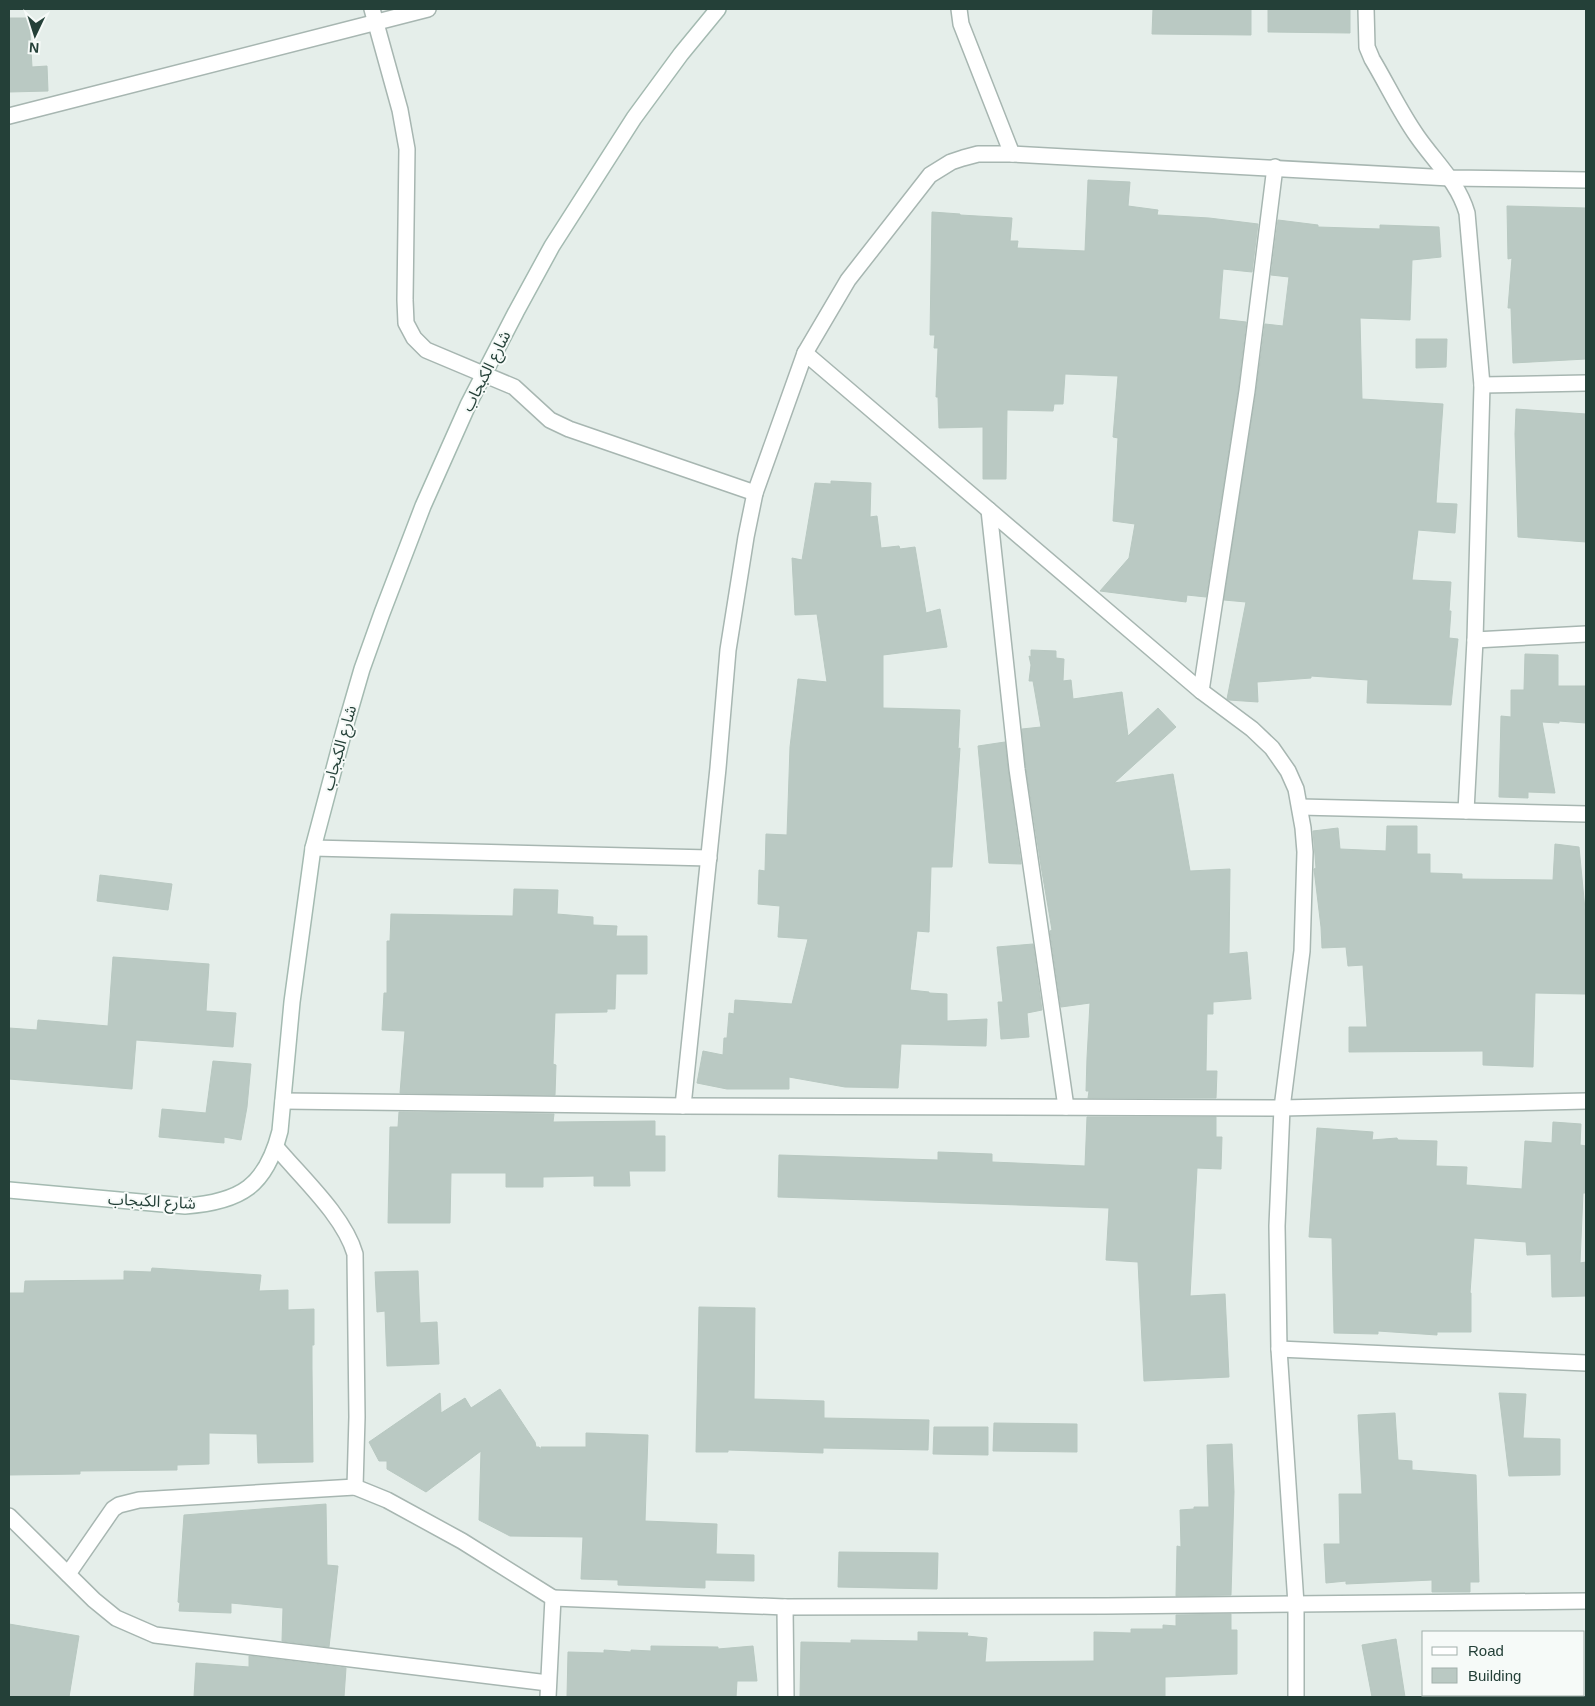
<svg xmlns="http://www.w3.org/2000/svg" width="1595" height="1706" viewBox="0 0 1595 1706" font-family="Helvetica,'Noto Sans Arabic',sans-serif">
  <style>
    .building { fill: #bac9c3; stroke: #b8c8c1 }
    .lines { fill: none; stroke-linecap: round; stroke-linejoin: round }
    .minor-casing { stroke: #a7b6b1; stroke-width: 18 }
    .secondary-casing { stroke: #a4bab1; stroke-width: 18 }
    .minor { stroke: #fff; stroke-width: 15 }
    .secondary { stroke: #fff; stroke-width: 15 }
    .labels { text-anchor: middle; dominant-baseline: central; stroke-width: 4; stroke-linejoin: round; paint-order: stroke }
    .street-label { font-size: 16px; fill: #244038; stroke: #f6faf8 }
  </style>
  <rect width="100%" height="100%" fill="#e5eeea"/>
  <g class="building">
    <path d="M1153 9H1251V35L1152 34Z"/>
    <path d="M1268 9H1350V33L1268 32Z"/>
    <path d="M9 18H29L32 67 47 66 48 91 9 92Z"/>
    <path d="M1088 180 1130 182 1128 206 1158 210 1157 215 1209 218 1258 224 1252 272 1223 269 1219 319 1246 322 1238 390 1206 597 1187 595 1186 602 1100 591 1129 558 1135 524 1113 521 1118 438 1113 437 1118 376 1065 374 1063 404H1054L1053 411 1007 410 1006 479H983V427L939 428 938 397H936L938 348H934L935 335H930L932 212 960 214V215L1012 218 1010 241H1018L1017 248 1085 251Z"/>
    <path d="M1507 206 1586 208V359L1513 363 1511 308H1508L1512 258 1508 259Z"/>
    <path d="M1278 220 1318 225V227L1380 229V225L1439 227 1441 257 1412 260 1410 320 1360 318 1362 399 1443 404 1436 503 1457 504 1455 533 1418 530 1412 580 1451 582 1449 611H1451L1449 638 1458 639 1451 705 1367 703 1368 680 1311 676V678L1257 682 1258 702 1229 700 1227 699 1246 602 1224 600 1256 392 1265 324 1283 326 1289 277 1271 275Z"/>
    <path d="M1416 339H1447L1446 367 1416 368Z"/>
    <path d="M1516 409 1586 414V542L1518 537 1515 434Z"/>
    <path d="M831 481 871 483 870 517 877 516 881 548 899 546 900 549 915 547 926 613 940 609 947 647 883 655V708L960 710 958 749 960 748 952 867H931L929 932 917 931 910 990 929 992V993L947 994V1021L987 1019 986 1046 901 1044 898 1088 845 1087 789 1077V1089H727L697 1083 703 1051 723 1055 724 1038H727L729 1013 734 1014 735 1000 792 1004 808 939 778 937 780 906 758 904 759 870 765 871 766 834 787 835 790 747 798 679 827 682 817 614 795 615 792 558 802 560 815 483 831 484Z"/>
    <path d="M1031 650 1056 651V658L1064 659 1063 681 1071 680 1073 699 1122 692 1128 736 1158 708 1176 727 1114 783 1173 774 1190 871 1230 869 1229 954 1247 952 1251 999 1213 1002V1014H1207L1206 1071H1217L1216 1098H1088L1089 1091H1086L1087 1058 1090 1003 1061 1007 1050 931 1052 930 1041 866 1026 768 1022 729 1041 727 1033 681H1029L1031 665 1029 656 1031 657Z"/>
    <path d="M1525 654 1558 655V686H1586V723L1559 721V723L1542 722 1555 793 1528 792V798L1499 797 1501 716 1511 717V690H1524Z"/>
    <path d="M1005 742 1008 770 1021 864 989 863 978 746Z"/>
    <path d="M1387 826H1417V854H1430V873L1462 874V879L1553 880 1555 844 1579 847 1586 920 1585 994 1535 993 1533 1067 1483 1065V1051L1349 1052V1027H1367L1363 965 1348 966 1346 947 1322 948 1321 927 1314 869 1316 868 1313 831 1338 828 1340 849 1386 851Z"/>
    <path d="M100 875 172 884 168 910 97 901Z"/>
    <path d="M514 889 558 890 557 914 593 917V925L617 926 616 936H647V974H616L615 1009H607V1012L555 1013 553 1064 556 1065 555 1095 400 1093 405 1031 382 1030 384 993H387V941H390L391 914 513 916Z"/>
    <path d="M1033 944 1042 1010 1027 1013 1029 1037 1001 1039 998 1002H1003L997 947Z"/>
    <path d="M113 957 209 964 206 1011 236 1013 233 1047 136 1040 132 1089 9 1079V1028L37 1030 38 1020 108 1026Z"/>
    <path d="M213 1061 251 1064 247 1107 241 1140 224 1137V1143L159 1137 162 1109 206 1113Z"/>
    <path d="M399 1112 554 1114 553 1122 655 1121V1136H665V1171H629L630 1186H594V1176L543 1177V1187H506V1173H451L450 1223H388L390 1127H398Z"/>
    <path d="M1087 1117H1216V1137H1222L1221 1169 1197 1168 1190 1296 1225 1294 1229 1377 1144 1381 1138 1262 1106 1260 1109 1208 778 1197 779 1155 938 1160V1152L992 1154V1162L1085 1166Z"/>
    <path d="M1553 1122 1581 1124 1580 1145 1586 1146V1193H1583L1580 1263 1586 1262V1296L1552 1297 1551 1254 1527 1255 1526 1242 1474 1238 1470 1293H1471V1332H1437V1335L1378 1331V1334L1334 1333 1332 1238 1309 1237 1317 1128 1373 1132 1372 1140 1397 1138 1398 1140 1437 1141 1436 1166 1467 1167 1466 1185 1522 1189 1525 1141 1552 1143Z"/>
    <path d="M152 1268 261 1275 259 1291 288 1290V1310L314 1309V1345H312V1369L313 1462 258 1463 257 1434 209 1433V1464L177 1465V1470L80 1471V1474L9 1475V1293H24L25 1281 124 1280V1271L151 1272Z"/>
    <path d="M418 1271 420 1323 437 1322 439 1364 387 1366 385 1311 377 1312 375 1272Z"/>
    <path d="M699 1307 755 1308 754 1399 824 1401V1418L929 1420 928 1450 823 1448V1453L728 1450V1452H696Z"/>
    <path d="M500 1389 535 1442 536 1447H539L541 1450V1447H586V1433L648 1435 645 1521 717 1524 716 1554 754 1555V1581L705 1580V1588L618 1585V1580L581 1579 583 1537 510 1536 479 1520 481 1451 426 1492 387 1469V1461H379L369 1442 440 1393 441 1413 465 1398 471 1408Z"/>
    <path d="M1499 1393 1526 1394 1523 1438 1560 1439V1475L1509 1476Z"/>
    <path d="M1395 1413 1398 1460 1412 1461V1470L1476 1475 1479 1582H1470V1592H1432V1580L1346 1584V1581L1326 1583 1324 1544H1340L1339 1494H1362L1358 1415Z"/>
    <path d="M994 1423 1077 1424V1452L993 1451Z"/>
    <path d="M934 1427H988V1455L933 1454Z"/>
    <path d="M1232 1444 1234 1492 1231 1595 1176 1596 1177 1546 1181 1547 1180 1510 1194 1509V1507H1209L1207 1445Z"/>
    <path d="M326 1504 327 1565 338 1566 329 1647 282 1641 283 1608 231 1603V1613L179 1611 180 1603 178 1602 184 1515Z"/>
    <path d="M839 1552 938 1553 937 1589 838 1587Z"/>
    <path d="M1231 1614V1630H1237V1674L1165 1677V1697H800L801 1642 851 1643V1640L918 1641V1632L968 1633 967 1636 987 1638 985 1662 1094 1661V1632L1131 1633V1629H1163V1625L1176 1626V1615Z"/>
    <path d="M9 1624 79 1636 69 1697H9Z"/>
    <path d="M1396 1639 1405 1697H1372L1362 1645Z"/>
    <path d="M651 1646 718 1647V1649L753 1646 757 1681H737L736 1697H567L568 1652 604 1653V1650L631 1652V1650L651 1651Z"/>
    <path d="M249 1656 346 1668 344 1697H194L196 1663 249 1667Z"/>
  </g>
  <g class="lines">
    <g class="minor-casing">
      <g id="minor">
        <path d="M372 9 400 110 407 149 405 300 406 323 414 338 426 350 514 387 550 420 569 429 755 493"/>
        <path d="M959 9 961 24 1012 154"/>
        <path d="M1366 9 1367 47 1372 59C1387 84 1400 112 1417 136 1435 162 1458 182 1467 213L1482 385 1475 640 1466 811"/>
        <path d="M9 116 428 9"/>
        <path d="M805 353 848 280 930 175 951 162 963 158 978 154H1012L1450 178 1586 180"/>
        <path d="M1482 385 1586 383"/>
        <path d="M989 510 1017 769 1066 1107"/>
        <path d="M1475 640 1586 634"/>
        <path d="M1201 691 1247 391 1275 167"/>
        <path d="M1300 807 1586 814"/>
        <path d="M313 848 709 858"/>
        <path d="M283 1101 683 1106 1282 1108 1586 1101"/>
        <path d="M683 1106 718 768 728 650 746 537 755 493 805 353 1201 691 1252 729 1272 748 1288 771 1296 789 1303 828 1305 852 1302 951 1282 1108 1277 1226 1279 1349 1296 1604V1697"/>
        <path d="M276 1147C302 1178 344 1216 355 1254L357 1417 355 1487 387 1500 462 1541 553 1598 548 1697"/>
        <path d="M1279 1349 1586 1363"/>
        <path d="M9 1516 94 1600 116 1618 155 1635 548 1683"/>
        <path d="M68 1574 113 1509 119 1505 139 1500 355 1487"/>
        <path d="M553 1598 785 1607 1106 1606 1586 1601"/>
        <path d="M785 1607 786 1697"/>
      </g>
    </g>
    <g class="secondary-casing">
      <path id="secondary" d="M9 1190 185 1206C241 1202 266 1186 280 1131L292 1002 313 848 344 731 362 669 382 613 423 506 468 405 516 312 552 246 634 118 681 54 718 9"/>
    </g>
    <use href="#minor" class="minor"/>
    <use href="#secondary" class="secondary"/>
  </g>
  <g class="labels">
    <g class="street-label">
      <text transform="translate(486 371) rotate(-63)">شارع الكبجاب</text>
      <text transform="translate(339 748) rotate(-74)">شارع الكبجاب</text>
      <text transform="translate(152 1201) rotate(3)">شارع الكبجاب</text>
    </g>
  </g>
  <rect width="1595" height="1706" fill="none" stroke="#244038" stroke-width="20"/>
  <rect x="1422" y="1631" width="162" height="65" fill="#f6faf8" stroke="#a2b0ab"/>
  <rect x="1432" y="1647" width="25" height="8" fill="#ffffff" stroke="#a2b0ab"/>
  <text x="1468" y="1656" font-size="15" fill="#244038">Road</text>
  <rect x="1432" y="1668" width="25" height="15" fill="#bac9c3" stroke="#a2b0ab"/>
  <text x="1468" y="1681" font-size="15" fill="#244038">Building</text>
  <g transform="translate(35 35) rotate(184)" stroke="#f6faf8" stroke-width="4" paint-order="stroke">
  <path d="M0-4L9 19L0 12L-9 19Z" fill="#244038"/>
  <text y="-8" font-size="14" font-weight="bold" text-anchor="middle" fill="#244038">N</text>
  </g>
</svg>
